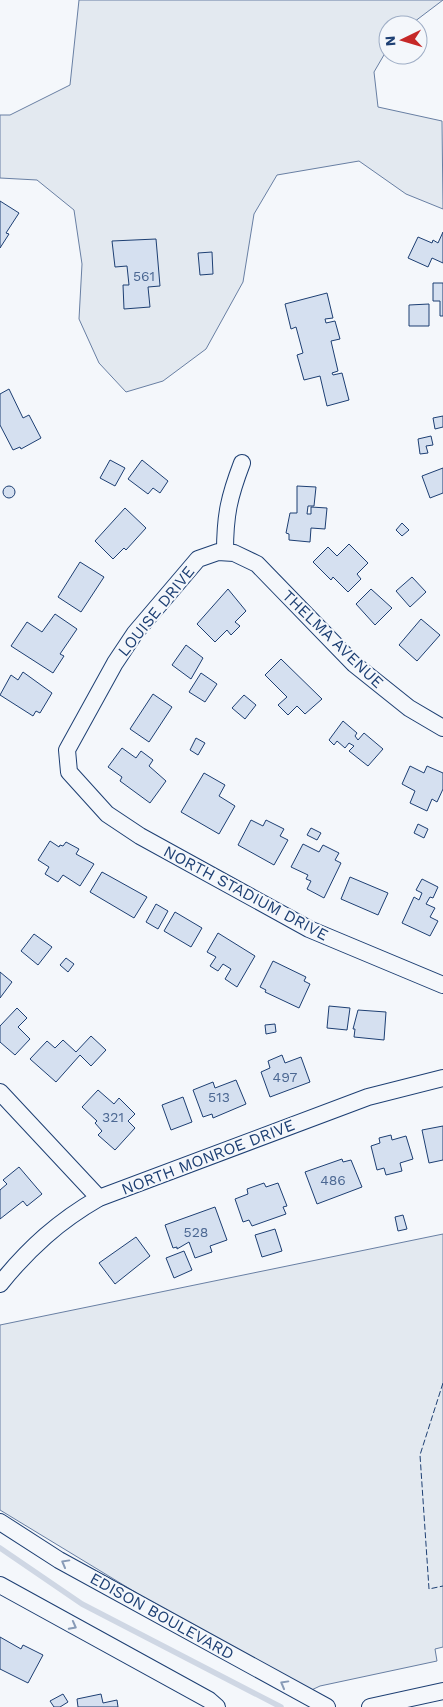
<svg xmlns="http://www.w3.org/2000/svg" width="443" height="1707" viewBox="0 0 443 1707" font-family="'Work Sans',sans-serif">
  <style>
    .green { fill: #e3e9f0; stroke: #687fa3 }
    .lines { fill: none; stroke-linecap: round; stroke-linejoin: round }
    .stream { stroke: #cfd7e4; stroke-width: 5.5 }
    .building { fill: #d5e0f0; stroke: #1d3f73 }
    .street-casing { stroke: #1d3f73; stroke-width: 18 }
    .street { stroke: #f4f7fb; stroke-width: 16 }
    .fence { stroke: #1d3f73; stroke-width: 1; stroke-dasharray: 6 2.5; stroke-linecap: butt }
    .oneway { stroke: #889bb7 }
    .labels { text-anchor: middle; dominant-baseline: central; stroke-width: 4; stroke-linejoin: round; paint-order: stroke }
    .number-label { font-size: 14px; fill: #4b6792 }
    .street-label { font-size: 16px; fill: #1d3f73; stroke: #f4f7fb }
  </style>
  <rect width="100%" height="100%" fill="#f4f7fb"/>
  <g class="green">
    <path d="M79 0H443L410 25H388V48L374 72 378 107 442 121 443 209 406 194 359 161 277 175 254 214 243 282 206 349 163 381 126 392 99 363 79 319 82 264 74 210 37 180 0 178V115H10L70 85Z"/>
    <path d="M443 1234V1647L435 1649 437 1661 320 1686 303 1694 0 1510V1325Z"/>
  </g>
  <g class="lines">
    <path class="stream" d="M0 1548 82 1604 281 1707"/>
  </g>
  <g class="building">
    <path d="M0 201 19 213 6 233 9 234 0 248Z"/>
    <path d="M443 232V263L432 258 428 267 408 258 418 237 432 243 433 240 438 243Z"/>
    <path d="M156 239 160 286 148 287 150 307 124 309 123 285H129L127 266 115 267 112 241Z"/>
    <path d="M212 252 213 274 200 275 198 253Z"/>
    <path d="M433 283H443V316H440V301H433Z"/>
    <path d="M327 293 333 318 325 319 326 323 335 321 340 339 331 341 338 371 332 373 333 375 342 373 349 400 327 406 320 376 304 380 297 355 303 353 296 327 291 329 285 304Z"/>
    <path d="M429 304V326H409V305Z"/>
    <path d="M9 389 23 418 29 415 41 438 21 449 20 447 13 450 0 425V394Z"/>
    <path d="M443 416V427L435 429 433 418Z"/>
    <path d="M431 436 433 445 426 446 428 453 420 454 418 439Z"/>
    <path d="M110 460 125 468 115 486 100 478Z"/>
    <path d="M142 460 168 481 160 493 153 488 148 494 128 479Z"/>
    <path d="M443 468V493L430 498 422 476Z"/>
    <circle cx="9" cy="492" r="6"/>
    <path d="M297 486 316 487 314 506H308L307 514H311V507L327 508 325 529 311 528 310 542 289 540V534L286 533 290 513H297Z"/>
    <path d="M125 508 146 528 126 550 124 548 113 559 95 541Z"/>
    <path d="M402 523 409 530 402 536 396 530Z"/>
    <path d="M349 544 368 563 357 574 361 579 348 592 333 577 331 580 313 562 328 547 337 556Z"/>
    <path d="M80 562 104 577 81 612 58 597Z"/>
    <path d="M412 577 426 592 410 607 396 591Z"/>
    <path d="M228 589 246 611 235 622 240 626 231 635 227 630 215 642 197 624Z"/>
    <path d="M371 589 392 608 375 625 356 604Z"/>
    <path d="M55 614 77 629 60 654 64 656 53 673 11 646 27 622 42 632Z"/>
    <path d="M421 619 440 635 417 661 399 645Z"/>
    <path d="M186 645 203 658 191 679 172 665Z"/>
    <path d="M281 659 322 699 305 714 297 706 288 715 278 705 287 697 265 675Z"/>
    <path d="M23 672 52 693 40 713 36 711 33 716 0 695 11 675 18 680Z"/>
    <path d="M201 673 217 684 205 702 189 692Z"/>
    <path d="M153 694 172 707 149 742 130 729Z"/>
    <path d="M244 695 256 705 245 719 232 708Z"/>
    <path d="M343 721 357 733 355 736 358 740 364 733 383 749 368 766 349 751 354 746 349 743 345 748 337 741 334 745 329 740Z"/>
    <path d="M196 738 205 743 198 755 190 750Z"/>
    <path d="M122 748 136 758 141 751 153 760 149 766 166 781 150 803 120 781 122 777 108 767Z"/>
    <path d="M410 766 424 773 427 766 443 773V789L437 802 432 799 427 811 410 803 415 791 402 784Z"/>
    <path d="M204 773 225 785 219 796 235 806 219 834 181 812Z"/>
    <path d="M251 820 263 826 266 820 284 829 280 836 288 840 274 865 238 845Z"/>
    <path d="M418 824 428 829 424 838 414 833Z"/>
    <path d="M311 828 321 833 317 840 307 835Z"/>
    <path d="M50 841 59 847 60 845 63 846 66 842 79 849 76 854 94 864 80 886 63 875 58 882 45 874 49 867 38 860Z"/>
    <path d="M303 844 319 852 323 845 339 853 335 860 341 863 324 898 307 889 311 881 306 879 308 875 291 867Z"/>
    <path d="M102 872 147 897 134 918 90 892Z"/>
    <path d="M350 877 388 893 378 915 341 899Z"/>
    <path d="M422 879 438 887 433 898 430 897 426 904 435 908 430 917 438 921 430 936 402 923 414 897 419 900 422 893 416 890Z"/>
    <path d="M156 904 168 911 158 929 146 922Z"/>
    <path d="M175 912 202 928 191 947 164 931Z"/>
    <path d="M218 933 255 956 237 987 225 979 231 969 223 964 218 971 210 966 216 957 207 952Z"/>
    <path d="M34 934 52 947 38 965 21 951Z"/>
    <path d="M66 958 74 964 68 972 60 965Z"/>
    <path d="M273 961 306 977 304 981 310 984 299 1008 265 992 266 990 260 987Z"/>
    <path d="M0 972 12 982 0 998Z"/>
    <path d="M329 1006 350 1008 347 1030 327 1028Z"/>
    <path d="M17 1008 27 1018 18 1027 30 1039 15 1055 0 1042V1026Z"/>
    <path d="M358 1010 386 1012 384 1040 354 1037 355 1029H353Z"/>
    <path d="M275 1024 276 1032 266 1034 265 1025Z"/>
    <path d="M91 1036 106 1050 91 1066 80 1055 56 1082 30 1059 47 1041 55 1048 63 1040 76 1052Z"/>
    <path d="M282 1055 285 1063 301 1057 310 1082 270 1097 261 1072 270 1068 268 1061Z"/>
    <path d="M236 1080 246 1104 213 1118 212 1114 203 1117 193 1090 213 1082 215 1088Z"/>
    <path d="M98 1090 114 1104 119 1098 135 1114 128 1121 135 1128 115 1150 98 1135 102 1131 95 1123 97 1121 82 1107Z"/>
    <path d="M183 1097 192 1122 171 1130 162 1105Z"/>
    <path d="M443 1126V1160L429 1163 422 1130Z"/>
    <path d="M391 1135 392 1140 406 1136 413 1159 400 1163 402 1171 386 1175 384 1168 377 1170 371 1146 380 1143 379 1138Z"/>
    <path d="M342 1159 343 1162 351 1160 362 1187 317 1204 305 1172Z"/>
    <path d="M19 1167 42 1194 27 1206 23 1201 0 1219V1190L7 1184 3 1180Z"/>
    <path d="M264 1183 266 1187 278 1183 287 1206 283 1207 286 1214 252 1226 249 1220 243 1222 235 1199 248 1194 247 1189Z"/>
    <path d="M215 1207 227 1240 210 1246 212 1252 195 1258 189 1242 177 1249V1247L173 1248 165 1225Z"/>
    <path d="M403 1215 407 1229 398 1231 395 1217Z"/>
    <path d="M275 1229 282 1251 262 1257 255 1235Z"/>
    <path d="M136 1237 150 1256 115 1284 99 1263Z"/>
    <path d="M184 1251 192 1270 174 1278 166 1258Z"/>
    <path d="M0 1637 21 1649 23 1645 43 1655 28 1683 0 1669Z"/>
    <path d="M63 1694 68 1702 60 1707H54L50 1701Z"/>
    <path d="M101 1694 103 1703 117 1700 118 1707H78L77 1699Z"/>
  </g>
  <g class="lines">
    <g class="street-casing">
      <g id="street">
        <path d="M225 552C225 515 229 497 242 463"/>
        <path d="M443 728 409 708 354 664 257 564 234 553 218 552 198 559 135 633 115 663 67 750 69 772 107 814 140 836 309 929 443 985"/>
        <path d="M0 1092 99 1198"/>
        <path d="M0 1284C29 1248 59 1221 99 1198L368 1097 443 1078"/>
        <path d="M0 1522 59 1560 327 1707"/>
        <path d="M0 1585 209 1700 217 1707"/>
        <path d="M370 1707 443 1691"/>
      </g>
    </g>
    <use href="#street" class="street"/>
    <path class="fence" d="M443 1383 420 1455 429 1589 443 1586"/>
  </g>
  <defs><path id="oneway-chevron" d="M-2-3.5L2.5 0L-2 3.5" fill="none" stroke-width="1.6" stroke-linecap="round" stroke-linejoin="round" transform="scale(1.25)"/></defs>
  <g class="oneway">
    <use href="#oneway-chevron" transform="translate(65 1563) rotate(-151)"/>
    <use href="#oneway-chevron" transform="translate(73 1626) rotate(28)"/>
    <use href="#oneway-chevron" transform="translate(284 1684) rotate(-151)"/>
  </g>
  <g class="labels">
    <g class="number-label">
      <text x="144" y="276">561</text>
      <text x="285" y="1077">497</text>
      <text x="219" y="1097">513</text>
      <text x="113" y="1117">321</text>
      <text x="333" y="1180">486</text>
      <text x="196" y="1232">528</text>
    </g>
    <g class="street-label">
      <text transform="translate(156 611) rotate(-51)">LOUISE DRIVE</text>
      <text transform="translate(333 639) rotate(44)">THELMA AVENUE</text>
      <text transform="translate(246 893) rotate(28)">NORTH STADIUM DRIVE</text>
      <text transform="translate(208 1157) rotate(-21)">NORTH MONROE DRIVE</text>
      <text transform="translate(162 1616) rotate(29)">EDISON BOULEVARD</text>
    </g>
  </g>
  <g transform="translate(403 40) rotate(265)"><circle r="24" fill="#f4f7fb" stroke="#9eadc5"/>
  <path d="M0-4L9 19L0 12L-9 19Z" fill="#c62828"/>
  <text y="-8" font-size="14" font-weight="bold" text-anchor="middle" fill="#1d3f73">N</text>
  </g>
</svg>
